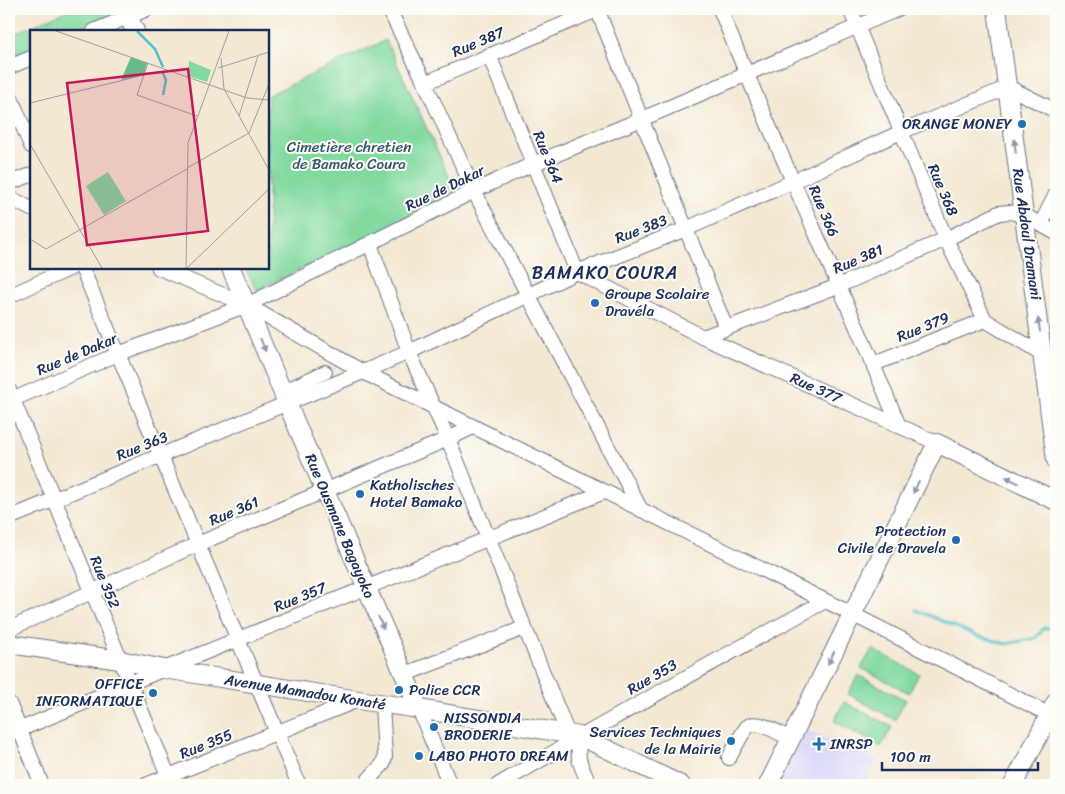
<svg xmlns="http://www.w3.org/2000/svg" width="1065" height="794" viewBox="0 0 1065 794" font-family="Sriracha,sans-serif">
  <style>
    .built { fill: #d9d7f8 }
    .green { fill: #82da9f; stroke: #4e847e }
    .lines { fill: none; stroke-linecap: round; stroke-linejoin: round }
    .stream { stroke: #53c1c8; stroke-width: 3 }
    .minor-casing { stroke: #677086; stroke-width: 16 }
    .major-casing { stroke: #677086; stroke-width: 20 }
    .minor { stroke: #fff; stroke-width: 14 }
    .major { stroke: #fff; stroke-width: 18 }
    .oneway { fill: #8d97ae }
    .poi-dot { fill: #1f6fb2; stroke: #fdfcf7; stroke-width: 2 }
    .labels { text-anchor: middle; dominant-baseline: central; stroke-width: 4; stroke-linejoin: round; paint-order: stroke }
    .street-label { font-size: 15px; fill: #1b2f5e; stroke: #fdfcf7 }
    .poi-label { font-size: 15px; fill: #1b2f5e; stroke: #fdfcf7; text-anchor: start }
    .park-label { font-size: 15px; fill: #355a6e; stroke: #fdfcf7 }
    .quarter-label { font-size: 18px; letter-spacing: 1px; fill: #1b2f5e; stroke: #fdfcf7 }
    .inset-river { fill: none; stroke: #53c1c8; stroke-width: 2.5 }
    .inset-road { fill: none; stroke: #9d9ea3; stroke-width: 1 }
    .view { fill: #c2185b; fill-opacity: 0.15; stroke: #c2185b; stroke-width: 2.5 }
    .inset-edge { fill: none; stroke: #1b2f5e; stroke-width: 2.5 }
  </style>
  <rect width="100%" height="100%" fill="#fdfcf7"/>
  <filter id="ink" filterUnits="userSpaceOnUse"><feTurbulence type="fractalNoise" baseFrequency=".02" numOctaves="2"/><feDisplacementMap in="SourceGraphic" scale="10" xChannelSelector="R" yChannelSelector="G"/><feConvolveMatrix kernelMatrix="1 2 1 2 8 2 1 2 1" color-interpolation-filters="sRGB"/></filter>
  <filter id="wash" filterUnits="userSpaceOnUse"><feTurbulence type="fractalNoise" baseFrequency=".0096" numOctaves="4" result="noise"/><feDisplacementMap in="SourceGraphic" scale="20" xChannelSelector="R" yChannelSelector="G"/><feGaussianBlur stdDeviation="1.12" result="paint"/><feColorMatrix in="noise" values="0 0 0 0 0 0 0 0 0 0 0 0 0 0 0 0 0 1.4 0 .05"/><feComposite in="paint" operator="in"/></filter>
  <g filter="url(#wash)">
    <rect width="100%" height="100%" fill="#f3e8d1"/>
    <path class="built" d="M804 729 877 760 864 785H777Z"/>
    <g class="green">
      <path d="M71 9H110L113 15 76 31H31V51L9 60V36Z"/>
      <path d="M386 40 458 196 256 290 245 268H268V95Z"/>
      <path d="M872 649 919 674 909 693 861 668Z"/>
      <path d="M858 675 906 700 895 720 848 694Z"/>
      <path d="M844 702 892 727 881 747 834 721Z"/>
    </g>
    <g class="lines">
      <path class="stream" d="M916 610 978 636 1006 644 1036 638 1044 628H1056"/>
    </g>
  </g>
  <g filter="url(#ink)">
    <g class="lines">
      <g class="minor-casing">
        <g id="minor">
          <path d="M389 9 425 83 474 191 528 295 641 510"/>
          <path d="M597 9 726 328"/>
          <path d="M720 9C776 149 841 286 899 426"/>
          <path d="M850 9 946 239 985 320 1056 363"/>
          <path d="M94 31 147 9"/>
          <path d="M489 55 577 272 703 337 937 443"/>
          <path d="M9 67 31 58"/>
          <path d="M425 83 599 9"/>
          <path d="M9 93 31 146"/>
          <path d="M9 183 31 175"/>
          <path d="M9 197 31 209"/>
          <path d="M1041 224 1056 194"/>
          <path d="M370 244 409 352 448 439 568 734"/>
          <path d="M82 268 299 785"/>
          <path d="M159 268 247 305 363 372 852 614 1056 718"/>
          <path d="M9 296 71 268"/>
          <path d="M703 337 838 286 946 239 999 213 1009 212 1024 215 1056 233"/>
          <path d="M874 364 985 320"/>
          <path d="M9 390 172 785"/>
          <path d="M283 392 325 372"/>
          <path d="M9 401 118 354 247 305 474 191 533 164 642 119 898 9"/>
          <path d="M9 518 363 372 409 352 577 272 686 229 794 181 901 132 1008 87 1056 111"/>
          <path d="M9 629 198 544 448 439 473 427"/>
          <path d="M403 675 524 628"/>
          <path d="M9 703 42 785"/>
          <path d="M419 709 450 785"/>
          <path d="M9 734 164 669 604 492"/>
          <path d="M580 736C576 760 580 764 590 785"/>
          <path d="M729 758C733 751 743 731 747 727 758 718 780 734 790 739"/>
          <path d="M369 779 383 764 385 757 382 704"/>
          <path d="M146 785 358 700"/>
          <path d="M498 785C606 721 715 661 825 601"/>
        </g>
      </g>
      <g class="major-casing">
        <g id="major">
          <path d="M125 9 135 31"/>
          <path d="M997 9 1056 460"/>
          <path d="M231 268 287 403 419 709"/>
          <path d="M9 644 120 660 164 669 358 700 419 709 580 736 681 785"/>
          <path d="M768 785 937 443 1056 501"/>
          <path d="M1013 785 1056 702"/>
        </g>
      </g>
      <use href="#minor" class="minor"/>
      <use href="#major" class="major"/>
    </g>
    <defs><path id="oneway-solid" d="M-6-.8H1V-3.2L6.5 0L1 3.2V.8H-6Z" transform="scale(1.25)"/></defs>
    <g class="oneway">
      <use href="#oneway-solid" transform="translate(1015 146) rotate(-97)"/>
      <use href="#oneway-solid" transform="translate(1039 325) rotate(-98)"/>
      <use href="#oneway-solid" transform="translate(263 345) rotate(68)"/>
      <use href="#oneway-solid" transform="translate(1012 480) rotate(-154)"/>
      <use href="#oneway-solid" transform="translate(916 487) rotate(116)"/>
      <use href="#oneway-solid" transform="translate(381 623) rotate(67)"/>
      <use href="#oneway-solid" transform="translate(831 658) rotate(116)"/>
    </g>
  </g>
  <g class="poi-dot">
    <circle cx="1022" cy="124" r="5"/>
    <circle cx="595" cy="303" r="5"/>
    <circle cx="360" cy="494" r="5"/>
    <circle cx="956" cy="540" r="5"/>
    <circle cx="399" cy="690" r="5"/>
    <circle cx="153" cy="693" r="5"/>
    <circle cx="434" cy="727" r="5"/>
    <circle cx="731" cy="741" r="5"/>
    <path d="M816.5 736.5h5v5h5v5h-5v5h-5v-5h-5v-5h5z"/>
    <circle cx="419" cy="756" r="5"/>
  </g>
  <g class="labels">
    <g class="street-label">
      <text transform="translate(478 42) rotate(-23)">Rue 387</text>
      <text transform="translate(548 157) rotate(68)">Rue 364</text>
      <text transform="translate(445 188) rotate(-26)">Rue de Dakar</text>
      <text transform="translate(943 190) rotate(67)">Rue 368</text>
      <text transform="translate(824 211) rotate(67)">Rue 366</text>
      <text transform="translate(641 229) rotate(-21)">Rue 383</text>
      <text transform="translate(1027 234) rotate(82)">Rue Abdoul Dramani</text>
      <text transform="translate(858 259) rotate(-23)">Rue 381</text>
      <text transform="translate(923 327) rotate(-22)">Rue 379</text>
      <text transform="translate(77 354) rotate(-23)">Rue de Dakar</text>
      <text transform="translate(816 388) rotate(24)">Rue 377</text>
      <text transform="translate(142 446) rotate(-22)">Rue 363</text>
      <text transform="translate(234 511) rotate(-23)">Rue 361</text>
      <text transform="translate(340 526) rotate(67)">Rue Ousmane Bagayoko</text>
      <text transform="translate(105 582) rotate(68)">Rue 352</text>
      <text transform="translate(300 597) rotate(-22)">Rue 357</text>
      <text transform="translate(652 677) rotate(-30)">Rue 353</text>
      <text transform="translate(305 692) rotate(9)">Avenue Mamadou Konaté</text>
      <text transform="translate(206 744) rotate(-22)">Rue 355</text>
    </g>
    <g class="poi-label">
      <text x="1012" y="124" text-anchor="end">ORANGE MONEY</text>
      <text x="605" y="294">Groupe Scolaire<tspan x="605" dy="17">Dravéla</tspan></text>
      <text x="370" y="485">Katholisches<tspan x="370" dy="17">Hotel Bamako</tspan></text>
      <text x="946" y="531" text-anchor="end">Protection<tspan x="946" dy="17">Civile de Dravela</tspan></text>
      <text x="143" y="684" text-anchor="end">OFFICE<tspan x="143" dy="17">INFORMATIQUE</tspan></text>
      <text x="409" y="690">Police CCR</text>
      <text x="444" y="718">NISSONDIA<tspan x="444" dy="17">BRODERIE</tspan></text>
      <text x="721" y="732" text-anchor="end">Services Techniques<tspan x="721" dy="17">de la Mairie</tspan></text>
      <text x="830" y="744">INRSP</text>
      <text x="429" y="756">LABO PHOTO DREAM</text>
    </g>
    <g class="park-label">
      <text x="349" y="147">Cimetière chretien<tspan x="349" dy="17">de Bamako Coura</tspan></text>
    </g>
    <g class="quarter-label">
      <text x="605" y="273">BAMAKO COURA</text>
    </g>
  </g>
  <g transform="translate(30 30)">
    <rect width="239" height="239" fill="#f3e8d1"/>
    <path d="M159 31 181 40 177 52 158 46ZM78 142 96 171 74 185 56 156Z" fill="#82da9f"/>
    <path d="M101 27 117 33 114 45 91 50Z" fill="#69ba86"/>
    <path class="inset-river" d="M107 1 125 19 133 37M132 41 136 50 133 65"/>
    <path class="inset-road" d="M26 1 217 68 239 70M191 28 194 59 239 140M118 33 107 65 167 86M188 38 239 22M0 73 114 45M209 86 228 26M0 114 72 238M157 138 219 103 239 54M0 209 16 219 157 139M156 238 158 113 199 1M157 238 239 159"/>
    <path class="view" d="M158 39 178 201 57 215 37 53Z"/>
    <rect width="239" height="239" class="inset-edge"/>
  </g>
  <rect width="1065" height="794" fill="none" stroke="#fdfcf7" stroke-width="30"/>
  <path d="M882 762v8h156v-8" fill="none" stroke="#1b2f5e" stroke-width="2.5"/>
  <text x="890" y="762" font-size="15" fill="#1b2f5e" stroke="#fdfcf7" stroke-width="4" paint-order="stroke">100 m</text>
</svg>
